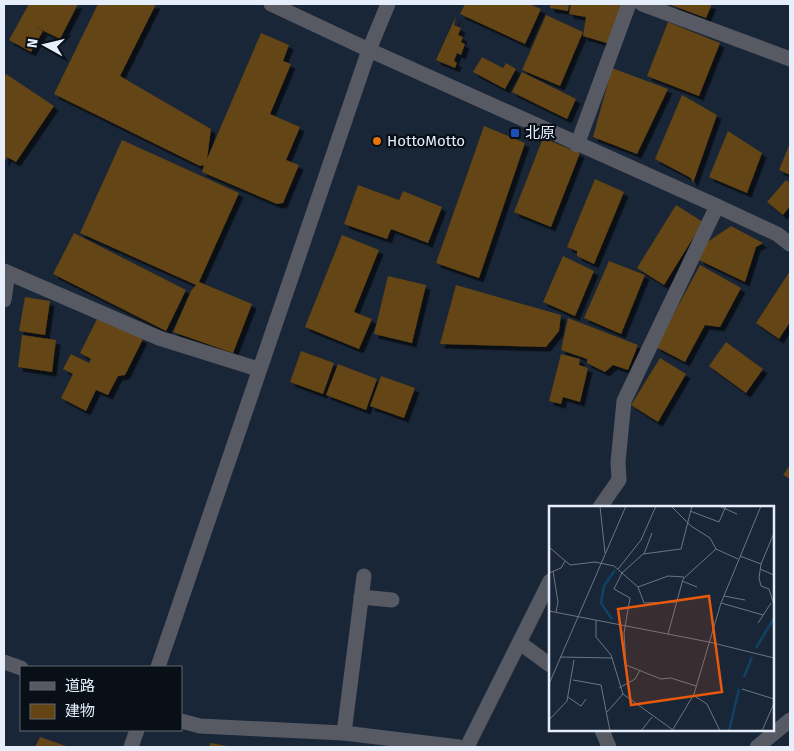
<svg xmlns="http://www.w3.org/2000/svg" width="794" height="751" viewBox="0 0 794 751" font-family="'Fira Sans','Noto Sans JP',sans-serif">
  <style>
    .building { fill: #644412; filter: url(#shadow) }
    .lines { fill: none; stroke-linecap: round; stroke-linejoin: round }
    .minor { stroke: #575963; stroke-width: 15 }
    .transit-dot { fill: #1a4fb4; stroke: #090f16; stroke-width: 2 }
    .food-dot { fill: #e8710a; stroke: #090f16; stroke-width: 2 }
    .labels { text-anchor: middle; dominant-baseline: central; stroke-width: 4.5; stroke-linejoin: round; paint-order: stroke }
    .poi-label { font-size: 15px; fill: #e5eefa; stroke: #090f16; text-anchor: start }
    .inset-river { fill: none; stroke: #114264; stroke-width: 2.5 }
    .inset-road { fill: none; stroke: #6b7685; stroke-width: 1 }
    .view { fill: #e8590c; fill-opacity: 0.15; stroke: #e8590c; stroke-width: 2.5 }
    .inset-edge { fill: none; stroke: #e5eefa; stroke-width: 2.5 }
  </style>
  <defs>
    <filter id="shadow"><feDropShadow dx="4.5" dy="4.5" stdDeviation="0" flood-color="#0009"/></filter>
  </defs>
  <rect width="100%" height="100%" fill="#192637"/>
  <g class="building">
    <path d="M29 4H78L60 39 34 26 43 31 31 52 9 40Z"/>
    <path d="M98 4H156L120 76 211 129 207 159 261 33 289 45 283 61 291 64 270 114 300 127 286 160 299 165 283 203 277 204 202 172 204 165 200 166 54 94Z"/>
    <path d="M465 4H529L541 9 525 44 460 14Z"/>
    <path d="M550 4H569L568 11 550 8Z"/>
    <path d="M571 4H621V9L610 44 583 36 586 17 569 14Z"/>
    <path d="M668 4H712L706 18Z"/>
    <path d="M546 15 583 32 560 86 522 70Z"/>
    <path d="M456 16 454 25 461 28 458 35 463 37 461 42 465 44 461 55 457 53 454 61 457 63 455 68 436 60Z"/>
    <path d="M668 22 720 43 699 96 647 76Z"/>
    <path d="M482 57 503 68 506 63 516 69 505 89 473 72Z"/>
    <path d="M612 68 668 89 637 154 593 137Z"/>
    <path d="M522 72 576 99 567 119 512 92Z"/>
    <path d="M6 74 54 106 16 162 7 157 4 163V79Z"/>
    <path d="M682 95 717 115 693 183 691 178 655 159Z"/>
    <path d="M484 126 525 143 479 278 436 263Z"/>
    <path d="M728 131 762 153 747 193 709 177Z"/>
    <path d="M543 138 580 153 551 227 514 212Z"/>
    <path d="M122 140 239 193 199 282 252 304 233 353 173 332 191 291 196 285 80 233Z"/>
    <path d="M790 143V175L779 170Z"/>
    <path d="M595 179 624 192 594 264 577 256V251L567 247Z"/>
    <path d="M786 180 790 183V206L783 215 767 202Z"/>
    <path d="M358 185 399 200 403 191 442 207 428 243 391 229 387 239 344 224Z"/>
    <path d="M676 205 703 222 664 285 637 268Z"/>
    <path d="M731 226 763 243 756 247 745 282 699 260 706 243Z"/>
    <path d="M74 233 186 290 166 331 53 274Z"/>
    <path d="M342 235 379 250 354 312 372 319 359 349 305 327Z"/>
    <path d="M563 256 594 271 575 316 543 302Z"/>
    <path d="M609 261 645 275 621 334 584 318Z"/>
    <path d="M700 265 741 288 720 327 705 325 685 362 656 347Z"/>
    <path d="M790 271V322L779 339 756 323Z"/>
    <path d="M388 276 426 285 412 343 374 334Z"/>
    <path d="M456 285 561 315 559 331 546 347 440 344Z"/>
    <path d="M25 297 50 301 45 335 19 331Z"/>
    <path d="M98 317 143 339 125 375 118 376 108 395 96 390 86 411 61 398 73 374 63 369 71 354 89 363 91 359 80 353Z"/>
    <path d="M568 318 638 345 628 370 613 365 605 372 587 363V359L561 350Z"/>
    <path d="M22 335 56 340 52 372 18 367Z"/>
    <path d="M726 342 763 369 746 393 709 366Z"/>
    <path d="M301 351 334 363 323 394 290 382Z"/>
    <path d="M561 354 580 359 579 365 588 368 580 402 563 397 561 404 549 401Z"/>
    <path d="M660 358 686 374 658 422 631 405Z"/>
    <path d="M338 364 377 379 366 410 326 395Z"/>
    <path d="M381 376 415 388 404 418 370 406Z"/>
    <path d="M790 465V479L783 475Z"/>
    <path d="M40 737 69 747H35Z"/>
    <path d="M210 743 228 746V747H210Z"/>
  </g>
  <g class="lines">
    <g class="minor">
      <path d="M271 4 369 50 717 206 777 234 790 244"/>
      <path d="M642 4 790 59"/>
      <path d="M577 145 629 4"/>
      <path d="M4 271 159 338 258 369"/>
      <path d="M4 300 8 273"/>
      <path d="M600 507 619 480 618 462 624 401 717 206"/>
      <path d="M361 597 392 600"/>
      <path d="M520 643 550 665"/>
      <path d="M4 662 21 668"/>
      <path d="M158 667 369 50 388 4"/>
      <path d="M181 721 200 726 344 733 459 747"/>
      <path d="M602 730 609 747"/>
      <path d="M344 733 364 576"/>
      <path d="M131 747 137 730"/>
      <path d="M467 747 550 581"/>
      <path d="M757 747 790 720"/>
    </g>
  </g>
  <rect class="transit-dot" x="510" y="128" width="10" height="10" rx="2.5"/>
  <circle class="food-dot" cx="377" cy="141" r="5"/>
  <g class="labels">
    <g class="poi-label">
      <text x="525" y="133">北原</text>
      <text x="387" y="141">HottoMotto</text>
    </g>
  </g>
  <g transform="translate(549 506)">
    <rect width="225" height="225" fill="#192637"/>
    <path class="inset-river" d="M63 113 52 97 55 80 66 64M207 142 225 112M195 171 203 151M180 225 190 183"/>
    <path class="inset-road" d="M51 0 56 47M122 0 142 20 161 32 167 43 189 53M143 0 132 43 94 48 73 67 65 83 81 92 75 127 77 159 112 173 122 172 147 180M170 0 188 8M141 5 170 16 177 0M0 41 21 59 46 56 65 60 89 81 95 97 127 96M95 48 103 27M191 50 212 58 210 72 212 80 220 83 225 99M212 58 225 27M69 63 92 34 107 0M211 63 225 69M4 65 9 96 7 106M0 67 12 62 16 55M133 75 148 81M89 81 119 70 135 71M175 90 196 94M172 97 214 109M0 105 160 136 225 152M47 114V131L62 149 74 188 124 224M209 117 222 97M119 128 134 73 167 43M11 151 63 152M24 174 52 179 61 225M0 178 77 0M70 182 86 173 91 164M193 183 225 193M144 189 158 198 171 225M19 191 32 200 37 193M58 206 74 188M0 214 18 195 25 154M33 225H59M92 225 103 211M123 225 145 188 172 97 212 0M213 225 225 197"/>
    <path class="view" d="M160 90 173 186 82 199 69 103Z"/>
    <rect width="225" height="225" class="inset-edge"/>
  </g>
  <rect width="794" height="751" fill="none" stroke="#e5eefa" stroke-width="10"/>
  <rect x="20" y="666" width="162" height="65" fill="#090f16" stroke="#616871"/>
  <rect x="30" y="682" width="25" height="8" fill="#575963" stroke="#616871"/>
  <text x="65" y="691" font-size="15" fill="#e5eefa">道路</text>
  <rect x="30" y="704" width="25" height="15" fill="#644412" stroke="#616871"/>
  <text x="65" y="716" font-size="15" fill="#e5eefa">建物</text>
  <g transform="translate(45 45) rotate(278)" stroke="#090f16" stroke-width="4" paint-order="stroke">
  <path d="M0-4L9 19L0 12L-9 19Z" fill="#e5eefa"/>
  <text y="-8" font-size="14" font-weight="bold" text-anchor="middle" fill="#e5eefa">N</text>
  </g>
</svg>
